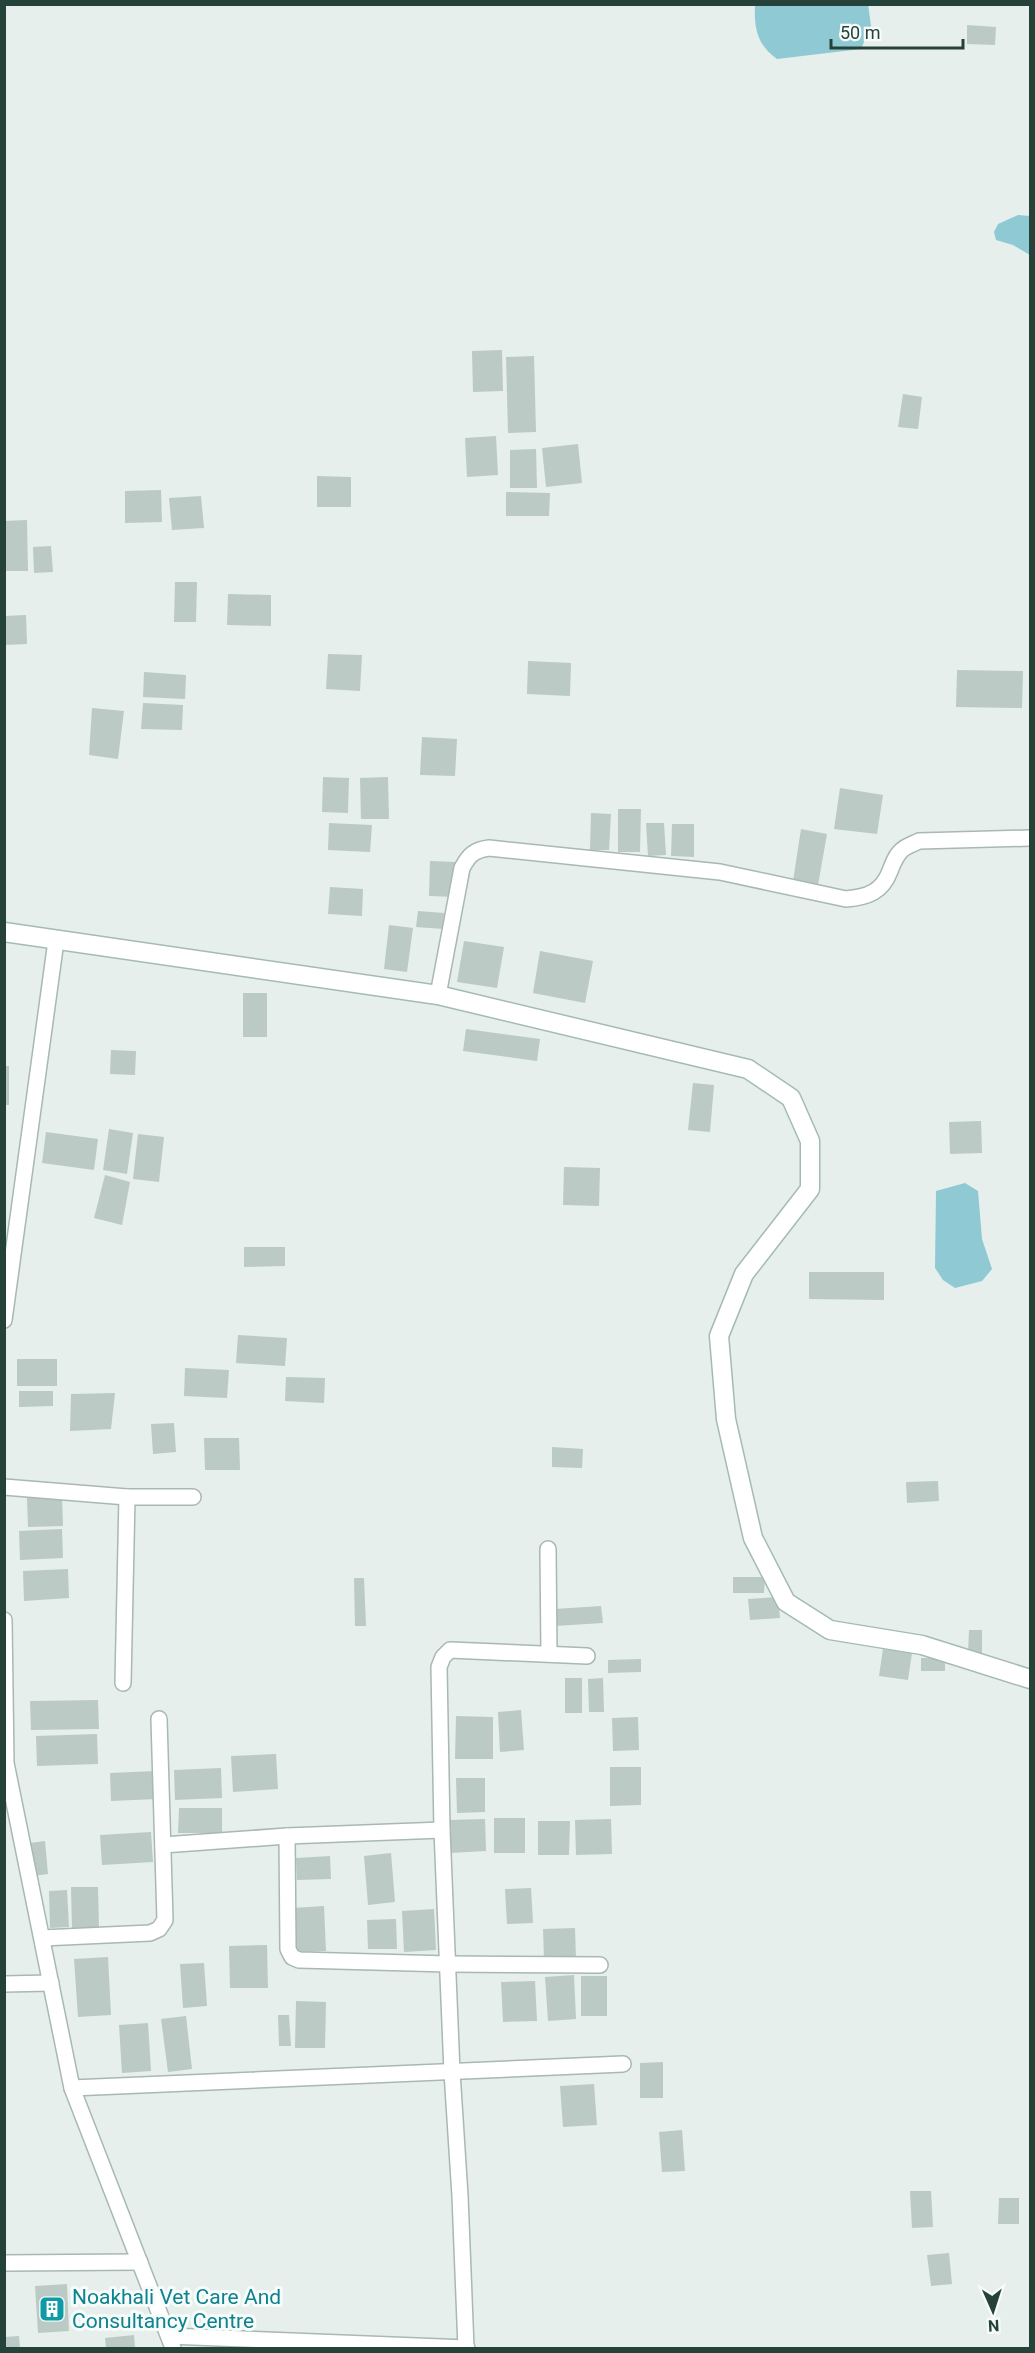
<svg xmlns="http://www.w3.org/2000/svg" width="1035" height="2353" viewBox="0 0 1035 2353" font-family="Roboto,sans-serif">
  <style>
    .water { fill: #8ec9d4 }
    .building { fill: #bbcac4 }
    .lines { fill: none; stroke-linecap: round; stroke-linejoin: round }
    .minor-casing { stroke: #a8b8b2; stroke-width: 18 }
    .secondary-casing { stroke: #a4bbb3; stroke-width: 21 }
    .minor { stroke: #fff; stroke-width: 15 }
    .secondary { stroke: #fff; stroke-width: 18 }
    .labels { text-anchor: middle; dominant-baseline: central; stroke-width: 6; stroke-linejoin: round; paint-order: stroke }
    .culture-label { font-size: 21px; fill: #0d838f; stroke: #f7fbf9; text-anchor: start }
  </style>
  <rect width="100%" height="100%" fill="#e6efeb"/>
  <g class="water">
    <path d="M868 4 871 26 861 49 777 59C757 45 754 28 755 5Z"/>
    <path d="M1018 215 1030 216V255L1013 245 996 240 994 232 998 224Z"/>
    <path d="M965 1183 978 1191 982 1239 992 1269 982 1281 955 1288 943 1280 935 1268 936 1191Z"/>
  </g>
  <g class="building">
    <path d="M967 25 996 27 995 45 967 44Z"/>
    <path d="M502 350 503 391 473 392 472 351Z"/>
    <path d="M534 356 536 432 508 433 506 357Z"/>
    <path d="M903 394 922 397 918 429 898 427Z"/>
    <path d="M496 436 498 475 467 477 465 438Z"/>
    <path d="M578 444 582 483 546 487 542 448Z"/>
    <path d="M536 449 537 488H510V450Z"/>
    <path d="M317 476 351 477V507H317Z"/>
    <path d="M161 490 162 522 125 523V491Z"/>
    <path d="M506 492 550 493 549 516H506Z"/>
    <path d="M201 496 204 528 172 530 169 498Z"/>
    <path d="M27 520 28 571H4V521Z"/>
    <path d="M51 546 53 572 34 573 33 547Z"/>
    <path d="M175 582H197L196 622H174Z"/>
    <path d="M228 594 271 595V626L227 625Z"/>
    <path d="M26 615 27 644 4 645V616Z"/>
    <path d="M328 654 362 655 360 691 326 689Z"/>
    <path d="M528 661 571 663 570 696 527 694Z"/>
    <path d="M957 670 1023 671 1022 708 956 707Z"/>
    <path d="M144 672 186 675 185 699 143 697Z"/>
    <path d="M143 703 183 705 182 730 141 729Z"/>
    <path d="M92 708 124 711 118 759 89 755Z"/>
    <path d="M422 737 457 739 455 776 420 775Z"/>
    <path d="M323 777 349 778 348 813 322 812Z"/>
    <path d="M388 777 389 819H361L360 778Z"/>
    <path d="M840 788 883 795 877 834 834 829Z"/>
    <path d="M618 809H641L640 852H618Z"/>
    <path d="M591 813 611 814 609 850H590Z"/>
    <path d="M329 823 372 825 370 852 328 850Z"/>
    <path d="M646 823H664L666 855 648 856Z"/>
    <path d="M672 824H694V857L671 856Z"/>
    <path d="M801 829 827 834 818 885 793 881Z"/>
    <path d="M430 861 457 862 455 897 429 896Z"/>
    <path d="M330 887 363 889 362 916 328 914Z"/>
    <path d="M418 911 444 913 443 929 416 927Z"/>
    <path d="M389 925 413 928 407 972 384 969Z"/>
    <path d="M464 941 504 947 497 988 457 982Z"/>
    <path d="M540 951 593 961 585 1003 533 993Z"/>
    <rect x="243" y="993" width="24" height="44"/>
    <path d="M466 1029 540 1039 537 1061 463 1051Z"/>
    <path d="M111 1050 136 1051 135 1075 110 1074Z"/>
    <rect x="5" y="1066" width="4" height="39"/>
    <path d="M693 1083 714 1085 710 1132 688 1130Z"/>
    <path d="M981 1121 982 1153 950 1154 949 1122Z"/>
    <path d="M109 1129 133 1133 127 1174 103 1170Z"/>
    <path d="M46 1132 98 1139 94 1170 42 1163Z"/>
    <path d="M138 1134 164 1137 159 1182 133 1179Z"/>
    <path d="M564 1167 600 1168 599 1206 563 1205Z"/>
    <path d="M105 1175 130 1182 122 1225 94 1218Z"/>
    <path d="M244 1247H285V1266L244 1267Z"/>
    <path d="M809 1272H884V1300L809 1299Z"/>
    <path d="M238 1335 287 1338 285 1366 236 1363Z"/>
    <rect x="17" y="1359" width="40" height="27"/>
    <path d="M185 1368 229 1370 227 1398 184 1396Z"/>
    <path d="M286 1377 325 1378 324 1403 285 1401Z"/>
    <path d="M19 1391H53V1406L19 1407Z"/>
    <path d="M115 1393 111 1429 70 1431 71 1394Z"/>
    <path d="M174 1423 176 1452 153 1454 151 1424Z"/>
    <path d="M204 1438H239L240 1470H205Z"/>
    <path d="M552 1447 583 1449 582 1468 552 1467Z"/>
    <path d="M938 1481 939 1501 907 1503 906 1482Z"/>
    <path d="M62 1497 63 1526 28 1527 27 1498Z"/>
    <path d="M62 1529 63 1558 20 1560 19 1531Z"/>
    <path d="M68 1569 69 1598 24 1601 23 1571Z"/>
    <path d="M733 1577H765L764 1593H733Z"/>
    <path d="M354 1578H364L366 1626H355Z"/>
    <path d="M778 1597 780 1618 750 1620 748 1599Z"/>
    <path d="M601 1606 603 1623 555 1626 554 1609Z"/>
    <path d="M969 1630H982V1654H968Z"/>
    <path d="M883 1649 912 1653 908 1680 879 1676Z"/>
    <rect x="921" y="1658" width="24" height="13"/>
    <path d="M641 1659V1672L608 1673V1660Z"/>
    <rect x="565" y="1678" width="17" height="35"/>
    <path d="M603 1678 604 1712H589L588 1679Z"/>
    <path d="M98 1700 99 1729 31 1730 30 1701Z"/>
    <path d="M521 1710 524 1750 500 1752 498 1712Z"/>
    <path d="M456 1716 493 1717V1759H455Z"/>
    <path d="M638 1717 639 1750 613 1751 612 1718Z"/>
    <path d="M97 1734 98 1764 37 1766 36 1736Z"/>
    <path d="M276 1754 278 1789 233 1792 231 1756Z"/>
    <path d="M610 1767H641V1805L610 1806Z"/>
    <path d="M221 1768 222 1798 175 1800 174 1770Z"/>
    <path d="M156 1771 157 1799 111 1801 110 1773Z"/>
    <path d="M456 1778H485V1812L457 1813Z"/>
    <path d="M179 1808H222V1833H178Z"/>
    <rect x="494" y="1818" width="31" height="35"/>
    <path d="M485 1819 486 1851 450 1853 449 1820Z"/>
    <path d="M611 1819 612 1854 576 1855 575 1820Z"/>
    <path d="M538 1821H570L569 1855H538Z"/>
    <path d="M151 1832 153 1862 102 1865 100 1835Z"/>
    <path d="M45 1841 48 1874 33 1876 29 1843Z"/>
    <path d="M391 1853 395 1902 368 1905 364 1856Z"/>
    <path d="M330 1856 331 1879 297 1880 296 1858Z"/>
    <path d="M71 1887H98L99 1928 72 1929Z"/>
    <path d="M531 1888 533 1923 507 1924 505 1889Z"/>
    <path d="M67 1890 69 1927 50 1928 49 1891Z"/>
    <path d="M324 1906 326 1951 296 1952 293 1908Z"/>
    <path d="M434 1909 436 1950 404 1952 402 1911Z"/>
    <path d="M396 1919 397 1949H368L367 1920Z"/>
    <path d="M575 1928 576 1959 544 1961 543 1929Z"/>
    <path d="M267 1945 268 1988H230L229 1946Z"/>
    <path d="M108 1957 111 2015 78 2017 74 1959Z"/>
    <path d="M204 1963 207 2006 183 2008 180 1964Z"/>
    <path d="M574 1975 576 2019 548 2021 545 1977Z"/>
    <rect x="581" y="1976" width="26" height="40"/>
    <path d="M535 1981 537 2021 503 2022 501 1982Z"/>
    <path d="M296 2001 326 2002 325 2048H295Z"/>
    <path d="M278 2015H289L291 2046H279Z"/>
    <path d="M186 2016 192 2069 168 2072 161 2019Z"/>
    <path d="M148 2023 151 2071 122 2073 119 2025Z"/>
    <path d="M663 2062V2098H640V2063Z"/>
    <path d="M594 2084 597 2125 563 2127 560 2086Z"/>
    <path d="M682 2130 685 2171 662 2172 659 2132Z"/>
    <path d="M910 2191H931L933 2227 912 2228Z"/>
    <path d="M999 2198H1019V2224H998Z"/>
    <path d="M949 2253 952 2284 931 2286 927 2255Z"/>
    <path d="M67 2284 69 2331 38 2333 35 2286Z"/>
    <path d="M134 2335 135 2348H106L105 2338Z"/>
    <path d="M19 2336 20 2348H5V2337Z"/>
  </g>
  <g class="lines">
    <g class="minor-casing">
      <g id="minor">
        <path d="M438 995 462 868C469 855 474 850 489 848L720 872 846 899C868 897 882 892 890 871 893 863 896 855 902 850 906 846 913 844 919 841L1030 838"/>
        <path d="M4 1320 56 941"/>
        <path d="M4 1487 127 1497H193"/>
        <path d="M548 1549 549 1654"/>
        <path d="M4 1620 6 1763 72 2088 173 2348"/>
        <path d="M123 1683 127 1497"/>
        <path d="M287 1836 288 1949 292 1957 299 1960 448 1964 600 1965"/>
        <path d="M163 1845 287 1836 442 1830"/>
        <path d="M42 1938 150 1933 159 1929 165 1920 159 1719"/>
        <path d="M4 1984 51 1983"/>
        <path d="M72 2088 623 2064"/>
        <path d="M4 2263 140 2262"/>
        <path d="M169 2336 467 2348"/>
        <path d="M466 2348 460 2196 452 2072 442 1830 439 1667 443 1657 450 1650 587 1656"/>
      </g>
    </g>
    <g class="secondary-casing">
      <path id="secondary" d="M4 932 438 995 748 1069 791 1098 810 1141V1189L744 1274 719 1336 726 1419 753 1538 786 1602 830 1630 922 1645 1030 1679"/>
    </g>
    <use href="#minor" class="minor"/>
    <use href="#secondary" class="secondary"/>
  </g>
  <defs>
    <g id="building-square" transform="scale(1.35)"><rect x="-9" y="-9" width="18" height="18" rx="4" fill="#0f9aa8" stroke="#f7fbf9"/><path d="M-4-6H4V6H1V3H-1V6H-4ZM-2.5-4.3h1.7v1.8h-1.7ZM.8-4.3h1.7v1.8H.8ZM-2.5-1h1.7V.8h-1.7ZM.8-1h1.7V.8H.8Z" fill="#fff"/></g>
  </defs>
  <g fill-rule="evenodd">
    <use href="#building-square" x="52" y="2309"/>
  </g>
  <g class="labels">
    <g class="culture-label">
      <text x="72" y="2297">Noakhali Vet Care And<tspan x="72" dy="24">Consultancy Centre</tspan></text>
    </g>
  </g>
  <rect width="1035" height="2353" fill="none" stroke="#24423a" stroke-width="12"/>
  <g transform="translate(993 2311) rotate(177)" stroke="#f7fbf9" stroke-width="4.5" paint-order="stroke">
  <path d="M0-4.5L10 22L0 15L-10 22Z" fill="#24423a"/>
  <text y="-9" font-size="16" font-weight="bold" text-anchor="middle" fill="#24423a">N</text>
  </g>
  <path d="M831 39v9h132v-9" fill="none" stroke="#24423a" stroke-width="3"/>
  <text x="840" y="39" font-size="18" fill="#24423a" stroke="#f7fbf9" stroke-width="4.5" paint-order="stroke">50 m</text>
</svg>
